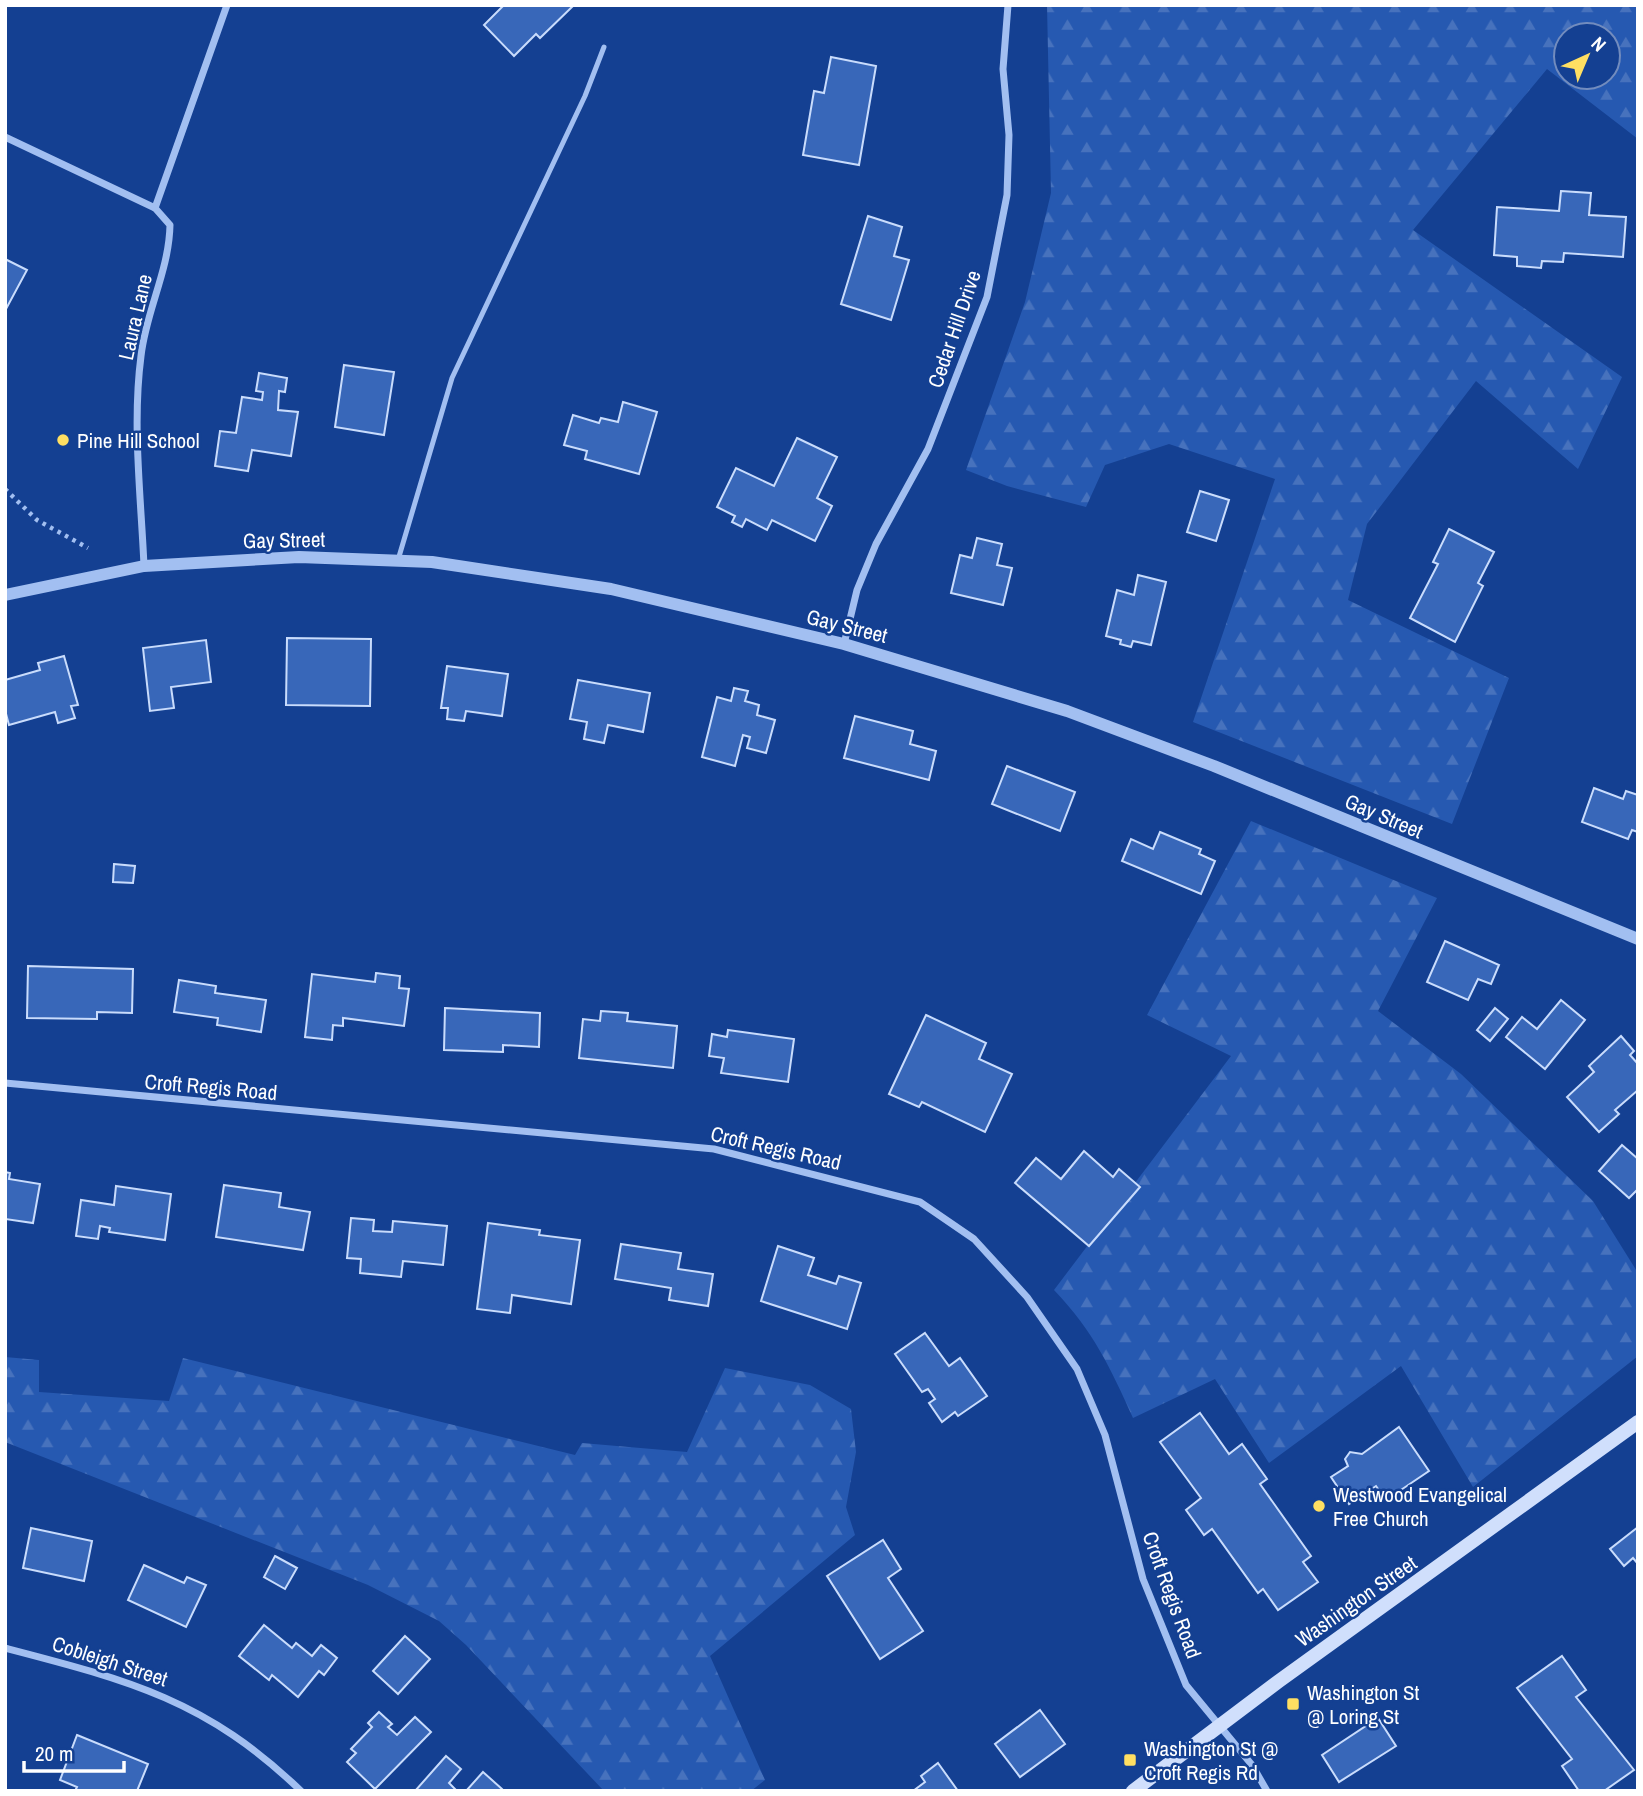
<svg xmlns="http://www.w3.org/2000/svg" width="1643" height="1796" viewBox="0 0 1643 1796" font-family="'Archivo Narrow',sans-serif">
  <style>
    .forest { fill: url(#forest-firs); fill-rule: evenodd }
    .building { fill: #3867b9; stroke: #c9dcfc; stroke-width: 2 }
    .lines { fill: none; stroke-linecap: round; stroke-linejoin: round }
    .path { stroke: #a2bff1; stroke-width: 4.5; stroke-dasharray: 3.5 5; stroke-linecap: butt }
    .service { stroke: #a2bff1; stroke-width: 5 }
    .minor { stroke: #a2bff1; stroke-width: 7 }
    .tertiary { stroke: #a2bff1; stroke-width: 12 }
    .secondary { stroke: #d0dffc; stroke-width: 14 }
    .poi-dot { fill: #ffdf62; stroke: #144092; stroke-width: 2.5 }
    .labels { text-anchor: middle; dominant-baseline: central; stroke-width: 5; stroke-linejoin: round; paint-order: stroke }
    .street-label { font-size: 21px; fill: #fff; stroke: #144092 }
    .poi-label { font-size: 21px; fill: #fff; stroke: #144092; text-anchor: start }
  </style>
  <defs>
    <pattern id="forest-firs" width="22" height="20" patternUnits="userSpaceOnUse" patternTransform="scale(1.75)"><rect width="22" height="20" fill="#2659b1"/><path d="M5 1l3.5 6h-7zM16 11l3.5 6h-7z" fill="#4772bd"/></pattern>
  </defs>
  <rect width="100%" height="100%" fill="#144092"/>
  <g class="forest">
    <path d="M1047 5H1638V139L1547 69 1413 230 1622 377 1578 469 1476 381 1367 524 1348 600 1509 678 1452 824 1193 722 1275 479 1169 444 1105 465 1086 507 1007 486 966 470 1025 302 1051 193ZM1566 35H1608V77H1566Z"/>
    <path d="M1251 821 1437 898 1378 1011 1461 1074 1593 1201 1638 1273V1356L1473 1487 1401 1366 1269 1463 1215 1379 1133 1418C1110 1367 1094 1332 1054 1290L1231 1056 1147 1015Z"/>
    <path d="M5 1357 39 1360V1392L169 1401 183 1358 575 1455 582 1443 687 1452 725 1368 810 1385 851 1409 856 1452 846 1507 855 1535 710 1656 765 1780 751 1791H604L466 1645 439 1621 368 1585 5 1442Z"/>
  </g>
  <g class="building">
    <path d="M504 5H574L540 38 536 34 514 56 484 25Z"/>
    <path d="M831 57 876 66 859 165 803 155 814 91 824 93Z"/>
    <path d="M1561 191 1591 193 1589 215 1626 217 1623 257 1564 253 1563 262 1542 261 1541 268 1517 266V257L1494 255 1497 207 1559 211Z"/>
    <path d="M868 216 902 227 894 256 909 260 891 320 841 304Z"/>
    <path d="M5 259 27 270 6 309H5Z"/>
    <path d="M344 365 394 372 384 435 335 427Z"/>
    <path d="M259 373 287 378 285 392 279 391 278 410 298 412 291 456 252 450 248 471 215 466 220 431 236 433 242 397 262 400 263 392 256 391Z"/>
    <path d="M623 402 657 412 639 474 585 459 587 451 564 445 573 415 599 423 601 418 618 422Z"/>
    <path d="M797 438 837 457 817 498 832 506 815 541 772 520 767 530 746 519 742 527 732 522 735 516 717 507 736 468 774 486Z"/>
    <path d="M1200 491 1229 500 1216 541 1187 532Z"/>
    <path d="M1449 529 1494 552 1478 583 1483 586 1455 642 1410 618 1438 564 1433 562Z"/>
    <path d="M977 538 1002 544 997 565 1012 568 1003 605 951 593 960 555 972 558Z"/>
    <path d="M1138 575 1166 582 1151 645 1133 641 1131 647 1120 644 1121 640 1106 636 1117 590 1134 595Z"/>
    <path d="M287 638 371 639 370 706 286 705Z"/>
    <path d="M206 640 211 682 171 687 174 708 150 711 143 648Z"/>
    <path d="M64 656 78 705 71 706 75 718 58 723 55 712 9 725 5 710V680L40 670 38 663Z"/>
    <path d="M447 666 508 674 502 716 466 711 464 721 447 719 448 708H441Z"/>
    <path d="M578 680 650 693 643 732 608 725 604 743 584 739 587 722 570 719Z"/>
    <path d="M734 688 748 691 745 701 759 705 757 715 775 720 766 753 747 748 750 737 743 735 735 766 702 757 717 697 731 701Z"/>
    <path d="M855 716 913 731 910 744 936 751 929 780 844 758Z"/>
    <path d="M1007 766 1075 792 1060 831 992 804Z"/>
    <path d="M1594 788 1623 799 1626 791 1638 795V832L1632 830 1628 839 1582 822Z"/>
    <path d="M1160 832 1201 849 1199 854 1215 861 1201 894 1122 861 1131 839 1153 849Z"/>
    <path d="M114 864 135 866 133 883 113 882Z"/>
    <path d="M1445 941 1499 965 1491 984 1478 979 1468 1000 1427 982Z"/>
    <path d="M28 966 133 969 132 1013 97 1012V1019L27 1018Z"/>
    <path d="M376 973 400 976 399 988 409 989 404 1026 343 1018V1026L333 1025 332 1040 305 1037 312 974 375 982Z"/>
    <path d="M179 980 216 986 215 993 266 1000 261 1032 217 1025 218 1018 174 1012Z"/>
    <path d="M1561 1000 1585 1020 1545 1069 1506 1037 1522 1017 1537 1029Z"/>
    <path d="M445 1008 540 1013 539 1047 503 1045V1052L444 1050Z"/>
    <path d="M1495 1008 1508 1019 1490 1041 1477 1030Z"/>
    <path d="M601 1011 628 1013 627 1021 677 1026 673 1068 579 1058 583 1019 600 1021Z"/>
    <path d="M926 1015 986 1043 979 1059 1012 1074 985 1132 922 1102 919 1107 889 1094Z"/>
    <path d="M728 1030 794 1039 788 1082 721 1073 724 1058 709 1056 712 1034 727 1037Z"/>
    <path d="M1621 1036 1634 1051 1630 1055 1638 1064V1090L1615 1110 1619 1114 1599 1132 1567 1097 1594 1072 1589 1066Z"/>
    <path d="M1622 1145 1638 1159V1189L1629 1198 1599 1171Z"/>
    <path d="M1084 1151 1113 1177 1119 1169 1140 1187 1089 1246 1015 1183 1036 1158 1061 1179Z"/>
    <path d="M5 1172 10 1173 9 1179 40 1184 33 1223 5 1219Z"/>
    <path d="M224 1185 281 1193 279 1207 310 1212 303 1250 216 1237Z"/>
    <path d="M116 1186 171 1194 165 1240 109 1232 110 1228 100 1226 98 1239 76 1236 81 1200 114 1205Z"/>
    <path d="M351 1218 374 1220 373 1231 392 1232 393 1221 447 1226 443 1265 403 1261 401 1277 360 1273 361 1259 347 1258Z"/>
    <path d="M488 1223 540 1230 539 1235 580 1240 571 1304 512 1295 510 1313 477 1309Z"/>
    <path d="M621 1244 681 1253 678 1269 713 1274 708 1306 669 1300 671 1288 615 1279Z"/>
    <path d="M778 1246 814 1258 808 1275 836 1284 839 1276 861 1283 847 1329 761 1301Z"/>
    <path d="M925 1333 949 1366 960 1358 987 1396 958 1416 955 1412 942 1422 929 1403 935 1399 928 1389 922 1392 895 1354Z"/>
    <path d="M1200 1413 1229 1454 1242 1444 1267 1479 1260 1484 1311 1556 1303 1562 1318 1582 1278 1610 1263 1589 1258 1593 1212 1529 1204 1535 1186 1510 1201 1498 1160 1442Z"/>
    <path d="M1399 1427 1429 1471 1386 1500 1376 1486 1349 1504 1331 1477 1348 1466 1345 1459 1350 1452 1362 1454Z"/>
    <path d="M1638 1527V1564L1633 1558 1624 1566 1610 1549Z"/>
    <path d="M31 1528 92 1541 84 1581 23 1568Z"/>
    <path d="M883 1540 901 1569 888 1578 923 1631 880 1659 827 1576Z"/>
    <path d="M275 1556 297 1568 285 1589 264 1577Z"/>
    <path d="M144 1565 184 1583 187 1577 206 1585 186 1627 128 1600Z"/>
    <path d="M264 1625 292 1648 296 1643 312 1656 321 1645 337 1658 324 1675 319 1671 298 1697 272 1675 269 1680 239 1656Z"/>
    <path d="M405 1636 430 1659 398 1694 373 1671Z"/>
    <path d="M1562 1656 1586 1690 1576 1697 1634 1770 1604 1791H1579L1562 1766 1572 1759 1517 1688Z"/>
    <path d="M1040 1710 1065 1744 1020 1777 995 1744Z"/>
    <path d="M379 1712 392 1724 388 1727 397 1735 415 1717 431 1732 375 1789 347 1762 356 1753 351 1749 372 1727 368 1723Z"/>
    <path d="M1378 1718 1396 1746 1339 1782 1322 1755Z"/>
    <path d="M77 1735 148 1764 137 1791H75L77 1787 60 1780Z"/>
    <path d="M446 1756 461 1769 449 1783 457 1791H415Z"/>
    <path d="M938 1763 958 1791H913L925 1782 921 1776Z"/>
    <path d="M483 1772 502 1789 501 1791H466Z"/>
  </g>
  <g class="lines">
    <path class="path" d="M5 489 37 520 88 548"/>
    <path class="service" d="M398 560 452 378 585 96 604 47"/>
    <g class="minor">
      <path d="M5 137 155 208 170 225C169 271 146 311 141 356 132 425 141 497 144 566"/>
      <path d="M155 208 227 5"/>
      <path d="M844 644 857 590 876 544 928 449 987 297 1007 195 1009 135 1003 69 1008 5"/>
      <path d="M5 1083 714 1149 920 1202 974 1239 1027 1297 1077 1369 1105 1435 1143 1579 1186 1685 1252 1765 1267 1791"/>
      <path d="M5 1648C128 1680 207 1700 301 1791"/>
    </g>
    <path class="tertiary" d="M5 595 144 566 299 557 432 562 611 589 844 644 1067 711 1214 766 1638 939"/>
    <path class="secondary" d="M1133 1791 1279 1681 1638 1422"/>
  </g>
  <g class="poi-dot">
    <circle cx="63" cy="440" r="7"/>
    <circle cx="1319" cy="1506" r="7"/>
    <rect x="1286" y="1697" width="14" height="14" rx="3.5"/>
    <rect x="1123" y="1753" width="14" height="14" rx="3.5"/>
  </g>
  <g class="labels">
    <g class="street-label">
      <text transform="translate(135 317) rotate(-77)">Laura Lane</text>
      <text transform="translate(954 329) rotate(-71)">Cedar Hill Drive</text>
      <text transform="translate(284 540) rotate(-1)">Gay Street</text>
      <text transform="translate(847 626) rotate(14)">Gay Street</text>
      <text transform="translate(1384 816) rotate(23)">Gay Street</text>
      <text transform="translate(211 1087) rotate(5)">Croft Regis Road</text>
      <text transform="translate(776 1148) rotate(13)">Croft Regis Road</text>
      <text transform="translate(1172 1595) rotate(70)">Croft Regis Road</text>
      <text transform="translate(1356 1601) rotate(-35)">Washington Street</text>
      <text transform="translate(110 1661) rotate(18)">Cobleigh Street</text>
    </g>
    <g class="poi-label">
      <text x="77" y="440">Pine Hill School</text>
      <text x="1333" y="1494">Westwood Evangelical<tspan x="1333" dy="24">Free Church</tspan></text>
      <text x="1307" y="1692">Washington St<tspan x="1307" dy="24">@ Loring St</tspan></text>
      <text x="1144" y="1748">Washington St @<tspan x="1144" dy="24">Croft Regis Rd</tspan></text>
    </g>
  </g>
  <rect width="1643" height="1796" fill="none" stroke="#ffffff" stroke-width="14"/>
  <g transform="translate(1587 56) rotate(44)"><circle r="33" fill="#144092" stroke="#728cbe" stroke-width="2"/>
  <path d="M0-5L12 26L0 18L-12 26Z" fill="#ffdf62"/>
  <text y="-10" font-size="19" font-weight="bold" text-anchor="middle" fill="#ffffff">N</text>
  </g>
  <path d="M24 1761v10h100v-10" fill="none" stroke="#ffffff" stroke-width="3.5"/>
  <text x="35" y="1761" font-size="21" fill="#ffffff" stroke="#144092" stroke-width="5" paint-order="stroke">20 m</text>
</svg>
